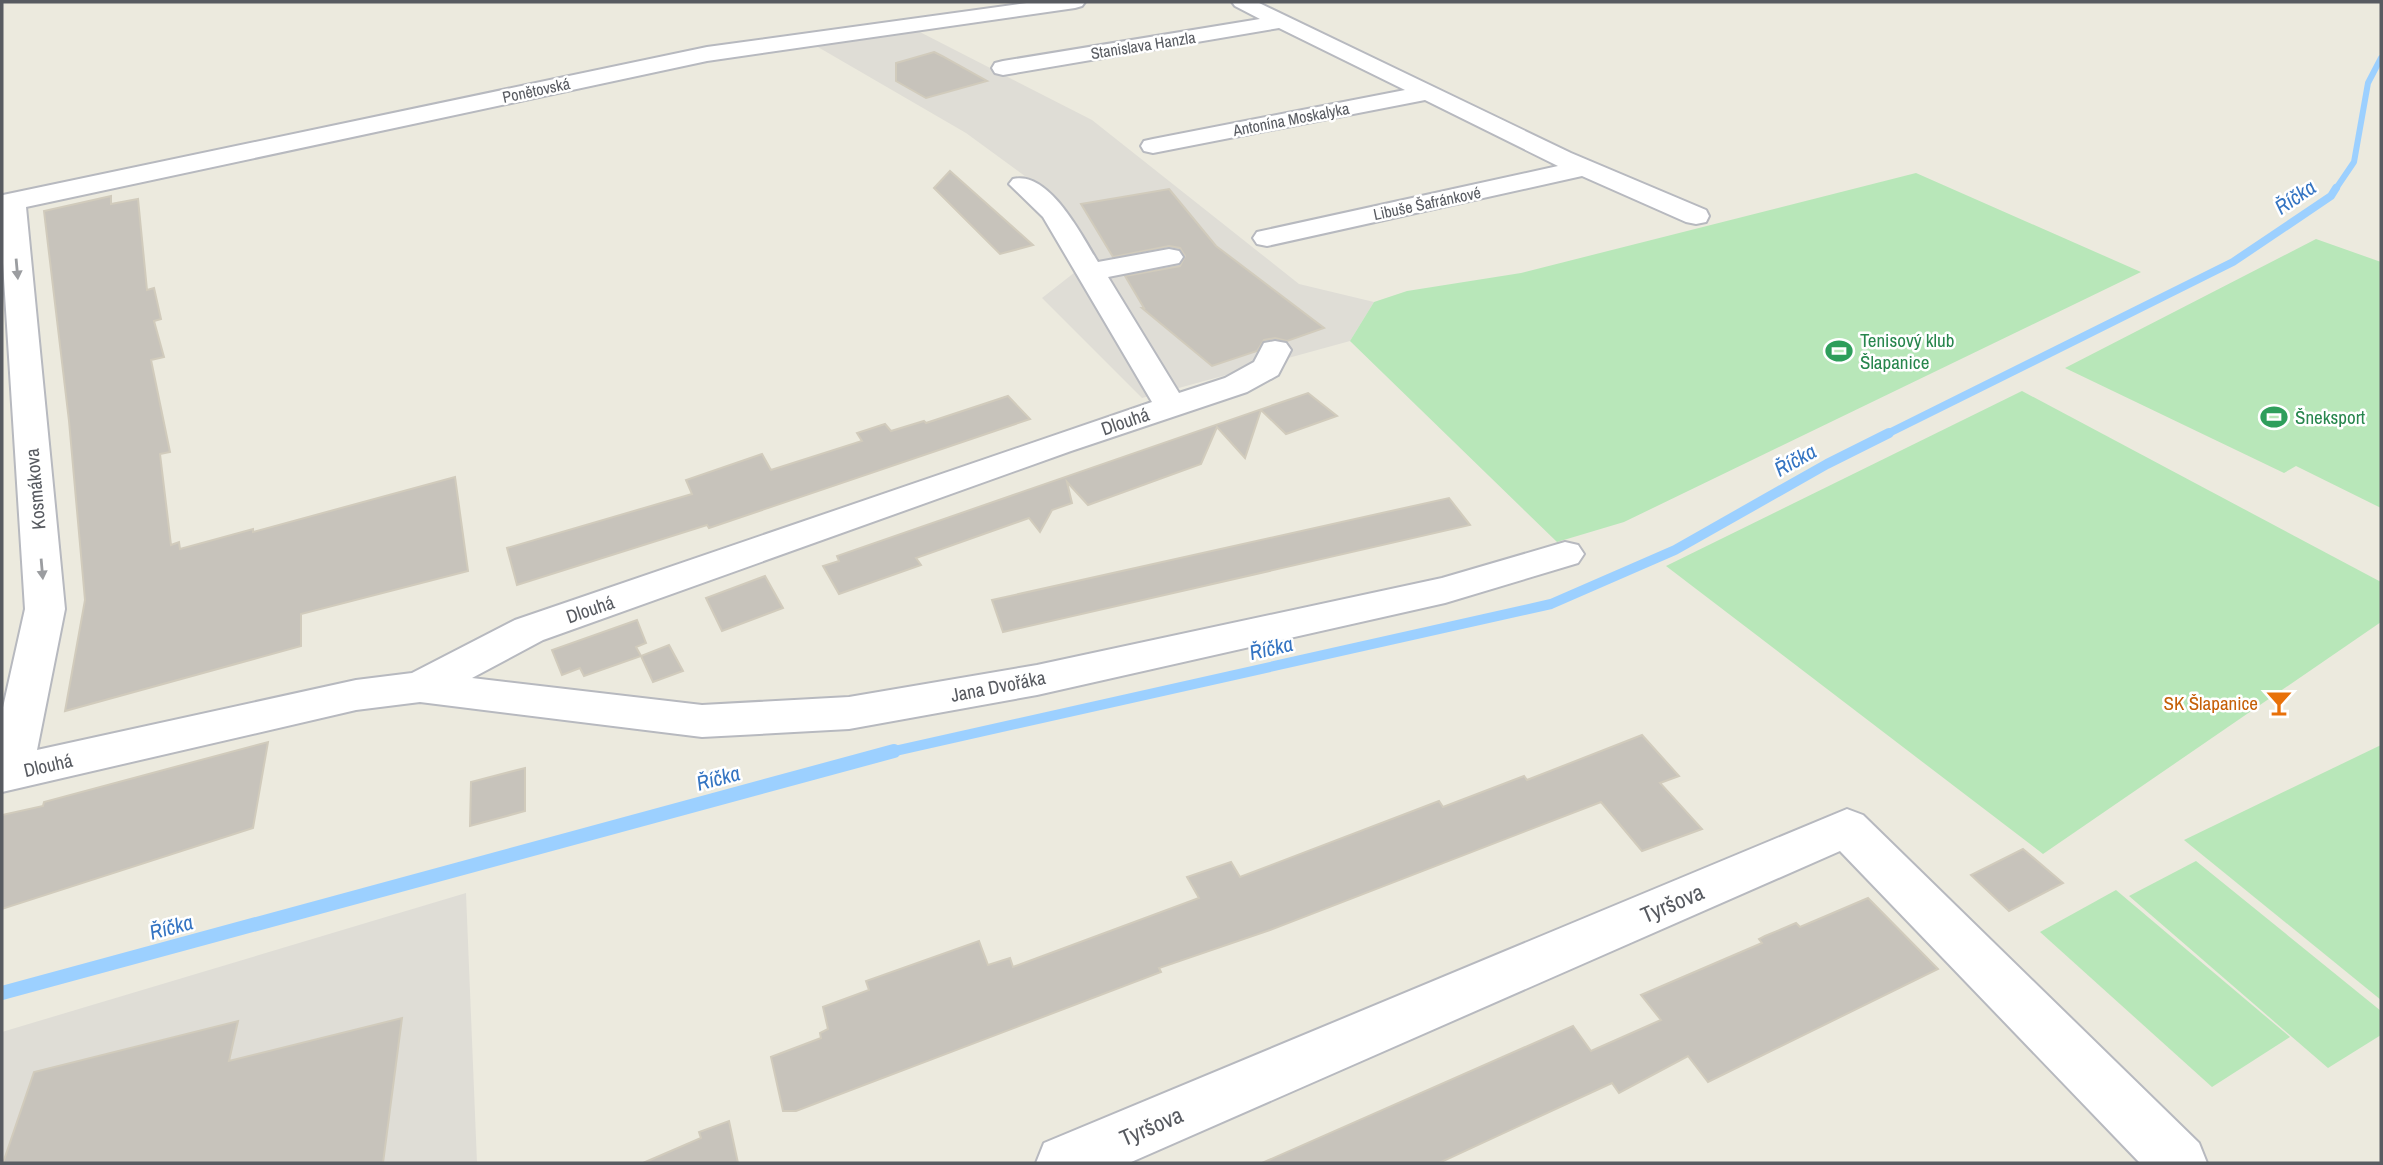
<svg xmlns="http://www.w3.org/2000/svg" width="2383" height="1165" viewBox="0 0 2383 1165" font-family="'Archivo Narrow',sans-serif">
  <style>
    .industrial { fill: #dfddd6 }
    .green { fill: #b8e7b9 }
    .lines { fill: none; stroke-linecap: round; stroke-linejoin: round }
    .stream-far3 { stroke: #9cd0ff; stroke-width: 6 }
    .stream-far2 { stroke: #9cd0ff; stroke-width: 8 }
    .stream-far1 { stroke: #9cd0ff; stroke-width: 10 }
    .stream { stroke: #9cd0ff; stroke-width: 14 }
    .building { fill: #c7c3bb; stroke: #d1cbbc; stroke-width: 2 }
    .minor-casing { stroke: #b7b9bf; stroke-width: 4 }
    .minor { fill: #fff; fill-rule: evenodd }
    .oneway { fill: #9b9da0 }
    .labels { text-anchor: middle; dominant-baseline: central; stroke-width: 5; stroke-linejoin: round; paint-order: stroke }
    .far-street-label { font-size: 16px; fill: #585b61; stroke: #fff }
    .leisure-label { font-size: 19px; fill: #27864d; stroke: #fff; text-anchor: start }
    .street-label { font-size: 19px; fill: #585b61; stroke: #fff }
    .food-label { font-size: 19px; fill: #c56008; stroke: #fff; text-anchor: end }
    .water-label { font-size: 21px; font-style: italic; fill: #3474c2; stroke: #fff }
    .near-street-label { font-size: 23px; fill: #585b61; stroke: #fff }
  </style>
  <rect width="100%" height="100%" fill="#eceade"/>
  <g class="industrial">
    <path d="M912 28 1092 120 1299 284 1374 302 1350 341 1142 398 1042 298 1093 258 1063 204 966 133 811 43Z"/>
    <path d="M466 893 477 1163H2V1032Z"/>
  </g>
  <g class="green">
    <path d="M1916 173 2141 272 1624 522 1557 542 1350 341 1374 302 1407 291 1521 273Z"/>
    <path d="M2316 239 2381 262V508L2296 466 2284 473 2065 368Z"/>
    <path d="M2022 391 2381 582V622L2043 854 1666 566Z"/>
    <path d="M2381 745V1000L2184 840Z"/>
    <path d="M2196 861 2381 1011V1035L2328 1068 2129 896Z"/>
    <path d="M2116 890 2290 1037 2212 1087 2040 932Z"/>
  </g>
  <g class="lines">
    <path class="stream-far3" d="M2335 190 2354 162 2368 83 2381 58"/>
    <path class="stream-far2" d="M1885 435 2233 262 2331 196 2336 188"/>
    <path class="stream-far1" d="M886 753 1551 604 1675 550 1827 464 1889 433"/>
    <path class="stream" d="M2 993 894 751"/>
  </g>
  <g class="building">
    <path d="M934 52 942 56 987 81 926 98 896 81V63Z"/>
    <path d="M950 171 1033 245 1000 254 934 188Z"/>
    <path d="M1169 189 1216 246 1324 328 1287 341 1275 338 1264 340 1257 351 1212 366 1142 308H1144L1125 276 1180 266 1185 256 1180 248 1169 246 1113 257 1081 204Z"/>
    <path d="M111 196V204L138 199 147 290 154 288 161 319 154 321 164 357 151 360 170 452 160 454 171 545 179 542 180 549 253 529V532L455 477 468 571 301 614V646L65 711 85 600 69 421 44 211Z"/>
    <path d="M1308 393 1337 416 1286 434 1261 410 1245 458 1217 427 1201 464 1088 505 1067 482 1072 503 1052 510 1040 532 1029 518 916 558 921 565 839 594 823 566 839 561 837 556Z"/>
    <path d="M1008 396 1030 419 709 528 707 525 517 585 507 548 692 494 686 480 762 454 771 470 862 441 857 433 885 424 891 431 924 421 926 423Z"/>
    <path d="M1449 498 1470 525 1003 632 992 600Z"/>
    <path d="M765 576 783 608 722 631 706 598Z"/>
    <path d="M637 620 646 643 636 647 641 656 584 676 580 668 562 675 552 650Z"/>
    <path d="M669 645 683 671 653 682 641 656Z"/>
    <path d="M1642 735 1679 776 1660 783 1702 829 1642 851 1601 802 1270 930 1159 968 1161 972 796 1111H783L771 1057 821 1038 820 1033 828 1029 823 1007 869 990 866 981 979 941 988 965 1010 958 1013 967 1199 898 1187 877 1231 862 1240 877 1439 801 1443 807 1524 776 1527 780Z"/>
    <path d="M268 742 253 828 2 909V815L43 806 44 802Z"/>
    <path d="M525 768V811L470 826 471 782Z"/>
    <path d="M2023 849 2063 883 2009 911 1971 875Z"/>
    <path d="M1868 898 1938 969 1708 1082 1688 1056 1619 1093 1612 1083 1439 1163H1262L1573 1026 1591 1051 1661 1020 1641 995 1762 943 1759 939 1765 936 1796 923 1800 927Z"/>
    <path d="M402 1018 383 1163H3L34 1072 238 1021 229 1061Z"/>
    <path d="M729 1121 738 1163H643L701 1138 699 1132Z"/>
  </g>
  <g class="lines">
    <g class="minor-casing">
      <g id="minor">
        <path d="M1034 2H1085L1082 6 1075 8 707 61 26 207 65 609 37 750 356 680 412 673 515 620 1152 402 1043 217 1009 184 1013 179C1049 170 1082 236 1098 262L1169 249 1179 251 1183 257 1179 263 1108 277 1179 393 1225 378 1254 362 1264 343 1275 341 1286 343 1291 350 1278 375 1247 392 1071 451 543 640 472 678 702 705 849 697 1037 665 1442 578 1565 542 1578 545 1584 554 1578 563 1445 603 1037 695 849 729 702 737 420 702 356 710 2 792V712L25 609 2 247 3 195 707 47Z"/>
        <path d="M1232 2H1257L1571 153 1706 210 1709 216 1706 222 1696 224 1686 222 1582 176 1267 246 1257 244 1253 238 1257 232 1558 166 1425 100 1153 153 1144 151 1141 146 1144 141 1153 139 1405 90 1279 28 1003 75 995 73 992 68 995 63 1003 61 1260 19 1235 6Z"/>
        <path d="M1847 809 1863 815 2199 1143 2207 1163H2140L1840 851 1129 1163H1036L1044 1143Z"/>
      </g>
    </g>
    <use href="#minor" class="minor"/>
  </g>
  <defs><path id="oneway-solid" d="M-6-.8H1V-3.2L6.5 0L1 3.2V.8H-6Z" transform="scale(1.75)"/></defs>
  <g class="oneway">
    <use href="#oneway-solid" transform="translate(17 269) rotate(85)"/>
    <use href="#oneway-solid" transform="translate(42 569) rotate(85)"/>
  </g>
  <defs>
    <g id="stadium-bare" transform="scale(2.1)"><path d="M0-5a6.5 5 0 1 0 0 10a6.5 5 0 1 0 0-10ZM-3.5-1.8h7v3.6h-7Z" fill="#2e9e5b" stroke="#fff" stroke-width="2.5" paint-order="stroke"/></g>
    <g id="bar-bare" transform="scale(2.1)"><path d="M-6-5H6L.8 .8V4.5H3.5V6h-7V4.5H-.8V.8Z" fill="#e8710a" stroke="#fff" stroke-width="2.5" paint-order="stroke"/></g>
  </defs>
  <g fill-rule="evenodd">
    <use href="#stadium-bare" x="1839" y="351"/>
    <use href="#stadium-bare" x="2274" y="417"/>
    <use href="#bar-bare" x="2279" y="703"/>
  </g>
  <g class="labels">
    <g class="far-street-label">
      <text transform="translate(1143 45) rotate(-9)">Stanislava Hanzla</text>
      <text transform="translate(536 90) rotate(-12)">Ponětovská</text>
      <text transform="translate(1291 119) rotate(-11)">Antonína Moskalyka</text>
      <text transform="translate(1427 203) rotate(-12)">Libuše Šafránkové</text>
    </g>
    <g class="leisure-label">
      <text x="1860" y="340">Tenisový klub<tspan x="1860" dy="22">Šlapanice</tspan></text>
      <text x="2295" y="417">Šneksport</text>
    </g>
    <g class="street-label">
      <text transform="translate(1125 421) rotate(-19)">Dlouhá</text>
      <text transform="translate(35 489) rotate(-95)">Kosmákova</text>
      <text transform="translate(590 609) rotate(-19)">Dlouhá</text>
      <text transform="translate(998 686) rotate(-11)">Jana Dvořáka</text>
      <text transform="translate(48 765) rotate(-13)">Dlouhá</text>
    </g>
    <g class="food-label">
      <text x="2258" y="703">SK Šlapanice</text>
    </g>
    <g class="water-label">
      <text transform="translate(2295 197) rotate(-34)">Říčka</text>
      <text transform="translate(1795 460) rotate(-29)">Říčka</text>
      <text transform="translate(1271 648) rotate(-13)">Říčka</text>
      <text transform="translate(718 778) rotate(-15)">Říčka</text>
      <text transform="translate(171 927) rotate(-15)">Říčka</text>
    </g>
    <g class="near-street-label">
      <text transform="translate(1672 903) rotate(-23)">Tyršova</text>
      <text transform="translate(1151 1126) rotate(-23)">Tyršova</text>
    </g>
  </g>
  <rect width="2383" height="1165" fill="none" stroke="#585b61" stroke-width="7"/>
</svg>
